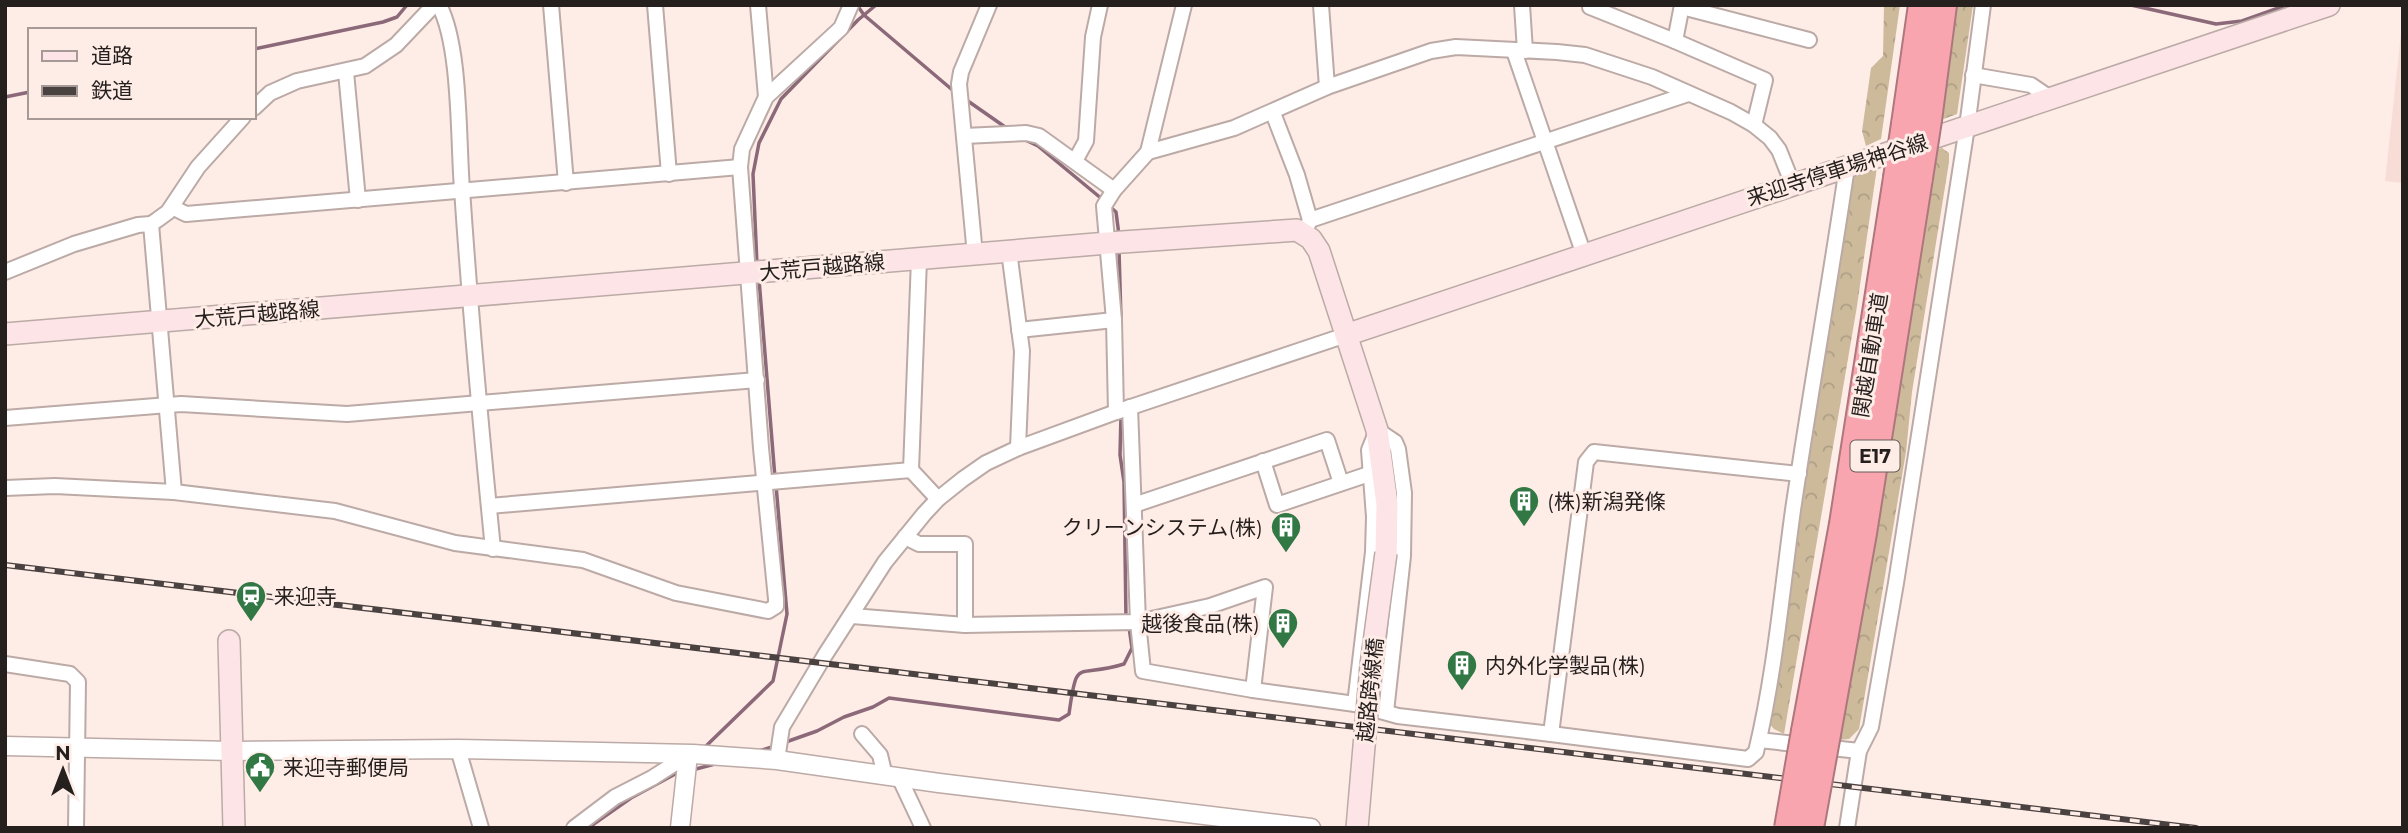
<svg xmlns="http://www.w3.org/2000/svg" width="2408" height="833" viewBox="0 0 2408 833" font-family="Montserrat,'Noto Sans JP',sans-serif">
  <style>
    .built { fill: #f7ddd6 }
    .forest { fill: url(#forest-crowns) }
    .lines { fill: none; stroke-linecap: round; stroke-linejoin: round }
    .stream { stroke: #8b6979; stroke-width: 3.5 }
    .minor-casing { stroke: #bbaaa6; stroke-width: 18 }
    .tertiary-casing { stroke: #bbaaa6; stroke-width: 21 }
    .secondary-casing { stroke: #bbaaa6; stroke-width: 24 }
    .motorway-casing { stroke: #ae767d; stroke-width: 30 }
    .minor { stroke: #fff; stroke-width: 14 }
    .tertiary { stroke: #fff; stroke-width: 18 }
    .secondary { stroke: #fde4e7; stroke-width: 21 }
    .motorway { stroke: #f8a5b0; stroke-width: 26 }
    .rail-casing { stroke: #4a4240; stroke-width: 6 }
    .rail { stroke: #feece7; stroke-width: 3.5; stroke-dasharray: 10; stroke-linecap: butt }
    .secondary-bridge-casing { stroke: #bbaaa6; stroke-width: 24; stroke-linecap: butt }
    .motorway-bridge-casing { stroke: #ae767d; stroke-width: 30; stroke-linecap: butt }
    .secondary-bridge { stroke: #fde4e7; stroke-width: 21 }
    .motorway-bridge { stroke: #f8a5b0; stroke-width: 26 }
    .labels { text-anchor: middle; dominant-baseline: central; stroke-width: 6; stroke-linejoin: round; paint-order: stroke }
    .shield { fill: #feece7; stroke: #665c5a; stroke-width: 2 }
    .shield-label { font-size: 19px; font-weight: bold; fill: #251f1d }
    .street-label { font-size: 21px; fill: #251f1d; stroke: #feece7 }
    .poi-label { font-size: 21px; fill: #251f1d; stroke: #feece7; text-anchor: start }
  </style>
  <defs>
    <pattern id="forest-crowns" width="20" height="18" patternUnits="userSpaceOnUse" patternTransform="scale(1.75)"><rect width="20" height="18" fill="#ccba9b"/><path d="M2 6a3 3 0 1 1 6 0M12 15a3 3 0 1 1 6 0" fill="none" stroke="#af9f85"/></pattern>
  </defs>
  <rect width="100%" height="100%" fill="#feece7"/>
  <path class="built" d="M2403 15V183L2385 181Z"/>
  <g class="forest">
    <path d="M1884 5H1900L1881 139 1866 146 1862 131 1871 68 1883 56Z"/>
    <path d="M1949 5H1973L1957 114 1933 123Z"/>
    <path d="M1942 148 1949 153V162L1912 392 1906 452 1859 729 1849 739 1838 740 1936 150Z"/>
    <path d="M1877 167 1857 306 1784 734 1774 729 1767 721 1851 175Z"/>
  </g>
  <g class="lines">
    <g class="stream">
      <path d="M857 5 864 15 956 93"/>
      <path d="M2131 5 2216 24 2242 21 2287 5"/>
      <path d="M254 49 383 22 397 17 407 5"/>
      <path d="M5 97 30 92"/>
      <path d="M965 99 1008 129"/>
      <path d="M1019 137 1038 146 1102 199"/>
      <path d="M1108 205 1116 212 1119 235"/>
      <path d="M1119 250 1121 319"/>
      <path d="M757 265 753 174 759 143 781 99 858 20 876 5"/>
      <path d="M759 279 775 478"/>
      <path d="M1121 414 1120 455 1124 482 1126 619"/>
      <path d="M783 743 817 731 844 717 873 707 889 698 1059 720 1069 714C1077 655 1076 679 1124 664L1132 648 1129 627"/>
      <path d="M705 747 773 681 787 614 776 485"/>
      <path d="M759 751 775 746"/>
      <path d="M692 770 715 764"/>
      <path d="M588 828 631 798 679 772"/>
    </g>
    <g class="minor-casing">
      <g id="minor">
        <path d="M439 5C461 46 458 140 462 189 470 309 481 429 493 549"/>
        <path d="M551 5 566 183"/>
        <path d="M655 5 669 174"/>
        <path d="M758 5 766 97"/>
        <path d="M1321 5 1327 87"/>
        <path d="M1522 5 1525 51"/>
        <path d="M1590 5V7L1675 41"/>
        <path d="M1682 5 1675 41 1765 80 1754 125"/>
        <path d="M1682 7 1809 40"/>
        <path d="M1514 51 1584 255"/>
        <path d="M346 72 358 200"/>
        <path d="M1973 75 2031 85 2050 98"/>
        <path d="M254 108 270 93 297 81 365 66 396 45 434 5"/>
        <path d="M1273 113 1297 175 1310 220 1307 227"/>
        <path d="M964 136 1026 133 1039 136 1114 190"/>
        <path d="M1148 152 1184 5"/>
        <path d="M1075 161 1086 141 1093 37 1100 5"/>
        <path d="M172 207 186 214 740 167"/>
        <path d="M1310 220 1688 94"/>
        <path d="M151 224 174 492"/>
        <path d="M1009 251 1022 351 1018 448"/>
        <path d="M975 255 959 84 961 72 989 5"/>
        <path d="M919 259 911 470 938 499"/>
        <path d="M5 272 74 244 138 225 151 224 157 220 168 212 198 167 243 117"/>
        <path d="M1019 330 1114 320"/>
        <path d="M1130 407 1138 622 1143 671 1253 690 1355 704 1398 716 1551 734 1586 462 1594 452 1799 474"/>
        <path d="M1116 412 1114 320 1104 206 1114 190 1148 152 1234 128 1327 87 1431 51 1456 47 1557 52 1585 55 1652 77 1731 112 1754 125 1770 138 1779 150 1793 185"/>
        <path d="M5 418 181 404 347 414 757 380"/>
        <path d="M1263 461 1277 505 1372 473"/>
        <path d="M5 488 55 486 174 492 335 511 455 543 583 560 676 593 768 611 776 606V599L761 448 740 167 742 149 766 97 841 28 851 5"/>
        <path d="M1134 505 1327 440 1341 483"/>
        <path d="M489 506 911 470"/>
        <path d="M905 537 919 544H965V625"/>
        <path d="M852 616 965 625 1138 622 1210 606 1265 587 1253 690"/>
        <path d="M5 664 70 674 78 682 76 828"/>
        <path d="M1355 704 1373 552 1374 517 1369 450 1377 430 1395 442 1398 449 1404 493 1403 556 1386 712"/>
        <path d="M862 734 880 755 885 776"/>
        <path d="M1551 734 1748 759 1756 752C1775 673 1782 590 1793 510 1810 395 1830 282 1847 167"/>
        <path d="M1759 740 1859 751"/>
        <path d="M458 749 481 828"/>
        <path d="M777 760 782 727 825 655 885 562 924 514 938 499 963 479 986 463 1018 448 1116 412 1346 335"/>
        <path d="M899 777 923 828"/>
        <path d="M574 828 615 797 652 778 688 755"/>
        <path d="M1847 828 1859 751 1871 727 1896 583 1967 127 1983 5"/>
      </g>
    </g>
    <g class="tertiary-casing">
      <g id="tertiary">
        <path d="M5 746 232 751 458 749 693 754 777 760 939 783 1311 828"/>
        <path d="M680 828 688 755"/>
      </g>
    </g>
    <g class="secondary-casing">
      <g id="secondary">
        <path d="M5 334 1108 243 1297 230 1311 239 1319 251 1377 430 1387 504 1386 553"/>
        <path d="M1346 335 2329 5"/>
        <path d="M229 641 234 828"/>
      </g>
    </g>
    <g class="motorway-casing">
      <g id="motorway">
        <path d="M1928 120 1943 5"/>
        <path d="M1905 124 1922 5"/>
        <path d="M1805 731 1843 524 1897 178"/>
        <path d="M1827 734 1863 533 1919 178"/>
      </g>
    </g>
    <use href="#minor" class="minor"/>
    <use href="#tertiary" class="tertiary"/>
    <use href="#secondary" class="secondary"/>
    <use href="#motorway" class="motorway"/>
    <g class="rail-casing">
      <path id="rail" d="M5 565 2196 828"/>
    </g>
    <use href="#rail" class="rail"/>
    <g class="secondary-bridge-casing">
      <path id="secondary-bridge" d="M1357 828 1371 665 1386 553"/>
    </g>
    <g class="motorway-bridge-casing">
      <g id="motorway-bridge">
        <path d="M1897 178 1905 124"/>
        <path d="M1919 178 1928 120"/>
        <path d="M1788 828 1805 731"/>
        <path d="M1810 828 1827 734"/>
      </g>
    </g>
    <use href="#secondary-bridge" class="secondary-bridge"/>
    <use href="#motorway-bridge" class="motorway-bridge"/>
  </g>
  <defs>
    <g id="building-pin" transform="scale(1.575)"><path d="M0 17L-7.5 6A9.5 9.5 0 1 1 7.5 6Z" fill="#317844" stroke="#feece7"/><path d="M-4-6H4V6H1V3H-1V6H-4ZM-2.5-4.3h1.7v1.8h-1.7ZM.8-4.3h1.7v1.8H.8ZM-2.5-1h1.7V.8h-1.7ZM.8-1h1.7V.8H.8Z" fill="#fff"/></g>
    <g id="station-pin" transform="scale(1.575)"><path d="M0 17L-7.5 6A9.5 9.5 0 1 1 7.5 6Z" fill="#317844" stroke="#feece7"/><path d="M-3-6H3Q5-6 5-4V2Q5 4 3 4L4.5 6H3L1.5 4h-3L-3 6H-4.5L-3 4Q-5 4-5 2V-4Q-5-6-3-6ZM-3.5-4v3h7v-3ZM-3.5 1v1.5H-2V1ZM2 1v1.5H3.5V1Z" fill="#fff"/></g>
    <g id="civic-pin" transform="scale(1.575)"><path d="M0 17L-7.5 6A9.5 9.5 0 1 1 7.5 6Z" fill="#317844" stroke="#feece7"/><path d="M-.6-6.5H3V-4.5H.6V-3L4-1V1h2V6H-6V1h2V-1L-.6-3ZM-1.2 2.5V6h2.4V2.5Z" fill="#fff"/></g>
  </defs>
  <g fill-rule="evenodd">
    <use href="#building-pin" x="1524" y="501"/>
    <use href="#building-pin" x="1286" y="527"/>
    <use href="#station-pin" x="251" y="596"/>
    <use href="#building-pin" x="1283" y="623"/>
    <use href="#building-pin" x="1462" y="665"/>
    <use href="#civic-pin" x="260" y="767"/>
  </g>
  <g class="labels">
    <rect class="shield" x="1850.5" y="440.5" width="49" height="31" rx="5"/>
    <g class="shield-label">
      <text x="1875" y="456">E17</text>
    </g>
    <g class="street-label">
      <text transform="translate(1837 170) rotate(-18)">来迎寺停車場神谷線</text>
      <text transform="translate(822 267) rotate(-5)">大荒戸越路線</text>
      <text transform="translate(257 314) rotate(-5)">大荒戸越路線</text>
      <text transform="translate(1870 355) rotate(-81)">関越自動車道</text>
      <text transform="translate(1370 690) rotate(-84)">越路跨線橋</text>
    </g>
    <g class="poi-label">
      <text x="1547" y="501">(株)新潟発條</text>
      <text x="1263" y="527" text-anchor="end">クリーンシステム(株)</text>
      <text x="274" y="596">来迎寺</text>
      <text x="1260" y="623" text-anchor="end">越後食品(株)</text>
      <text x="1485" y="665">内外化学製品(株)</text>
      <text x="283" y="767">来迎寺郵便局</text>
    </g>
  </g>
  <rect width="2408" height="833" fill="none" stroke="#251f1d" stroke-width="14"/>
  <rect x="28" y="28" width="228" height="91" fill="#feece7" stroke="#a79a96" stroke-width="2"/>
  <rect x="42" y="51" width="35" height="10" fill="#fde4e7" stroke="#a79a96" stroke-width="2"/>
  <text x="91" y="63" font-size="21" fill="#251f1d">道路</text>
  <rect x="42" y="86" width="35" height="10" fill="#4a4240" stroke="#a79a96" stroke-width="2"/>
  <text x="91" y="98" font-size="21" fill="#251f1d">鉄道</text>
  <g transform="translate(63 770)" stroke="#feece7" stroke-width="5" paint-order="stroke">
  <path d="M0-5L12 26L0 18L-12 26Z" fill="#251f1d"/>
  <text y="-10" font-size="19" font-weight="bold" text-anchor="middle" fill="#251f1d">N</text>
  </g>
</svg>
